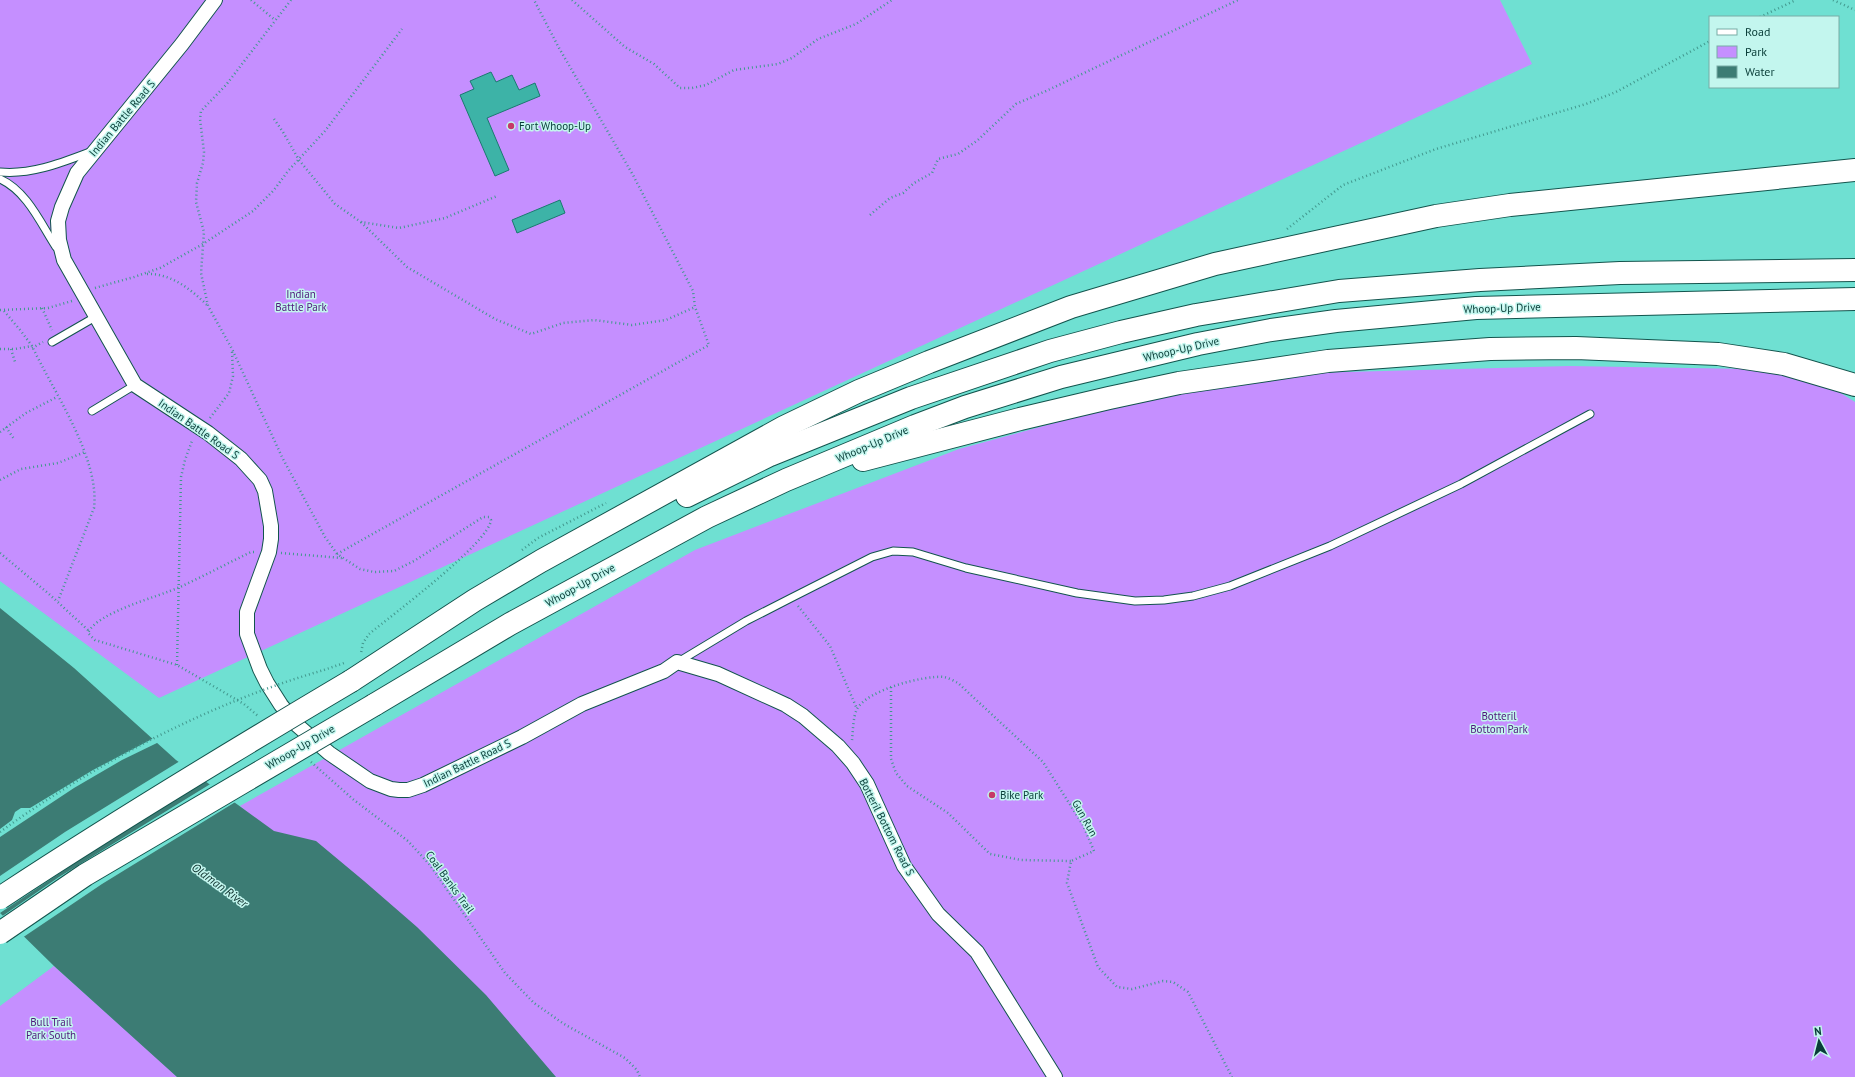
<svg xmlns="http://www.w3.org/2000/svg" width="1855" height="1077" viewBox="0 0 1855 1077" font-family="'PT Sans',sans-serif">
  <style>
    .green { fill: #c58fff }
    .water { fill: #3c7c74 }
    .pier { fill: #6fe0d2 }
    .building { fill: #3db3a7; stroke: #1b7970 }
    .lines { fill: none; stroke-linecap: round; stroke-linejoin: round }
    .lane-casing { stroke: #13544d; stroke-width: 9 }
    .street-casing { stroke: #13544d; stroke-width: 16 }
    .highway-casing { stroke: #13544d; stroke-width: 24 }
    .path { stroke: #42988e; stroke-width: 2.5; stroke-dasharray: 1 3; stroke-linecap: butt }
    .lane { stroke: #fff; stroke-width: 7 }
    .street { stroke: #fff; stroke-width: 14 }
    .highway { stroke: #fff; stroke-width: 22 }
    .highway-bridge-casing { stroke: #13544d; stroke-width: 24; stroke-linecap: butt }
    .path-bridge { stroke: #42988e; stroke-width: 2.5; stroke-dasharray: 1 3; stroke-linecap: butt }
    .highway-bridge { stroke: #fff; stroke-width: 22 }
    .poi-dot { fill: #c63968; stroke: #c3f6ee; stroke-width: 1.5 }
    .labels { text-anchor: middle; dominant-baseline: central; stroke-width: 3; stroke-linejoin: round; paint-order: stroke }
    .street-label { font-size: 11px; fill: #093d38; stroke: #c3f6ee }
    .poi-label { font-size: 11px; fill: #093d38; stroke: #c3f6ee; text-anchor: start }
    .park-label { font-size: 11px; fill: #50187c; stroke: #c3f6ee }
    .water-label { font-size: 12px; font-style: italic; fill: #0f312d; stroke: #c3f6ee }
  </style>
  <rect width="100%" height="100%" fill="#6fe0d2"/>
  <g class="green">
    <path d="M0 0H1500L1532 64 159 698 0 581Z"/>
    <path d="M1569 366 1804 370 1855 402V1077H556L240 806 695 550 959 449 1230 375Z"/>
    <path d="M54 966 171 1071 177 1077H0V1006Z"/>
  </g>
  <path class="water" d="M0 608 74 668 176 760 274 831 316 841 364 881 417 927 486 995 556 1077H177L54 966 0 913Z"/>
  <g class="pier">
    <path d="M154 738 159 742 122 760 74 788 0 837V829L12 820 15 812 21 808H30L93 770Z"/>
    <path d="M180 761 207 780 111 839 0 913V876L65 832Z"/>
    <path d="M212 783 237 801 102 884 22 938 1 917 59 877Z"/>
  </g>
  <g class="building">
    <path d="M491 72 496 82 512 75 519 90 535 83 540 96 487 118 509 170 495 176 460 95 474 89 470 81Z"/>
    <path d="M560 200 565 213 517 233 512 220Z"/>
  </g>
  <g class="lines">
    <g class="lane-casing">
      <g id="lane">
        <path d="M0 172C31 175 61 163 90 152"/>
        <path d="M0 179C27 191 41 224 56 247"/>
        <path d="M52 342 97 316"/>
        <path d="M92 411 135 385"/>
        <path d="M678 662 746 621 791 598 872 557 893 551 913 552 966 568 1077 593 1135 601 1164 600 1193 596 1230 586 1330 546 1461 484 1590 414"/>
      </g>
    </g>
    <g class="street-casing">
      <path id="street" d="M215 0 182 44 77 173 62 207 58 221 59 240 64 260 135 385 208 433 241 459 260 480 265 491 271 526V539L269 552 247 612V634L260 669 267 683 281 705 297 725 329 753 370 781 391 789 399 790H408L423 785 522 737 582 704 664 671 677 662 718 674 786 705 803 716 838 746 853 763 867 784 904 866 938 914 977 952 1055 1077"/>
    </g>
    <g class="highway-casing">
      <g id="highway">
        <path d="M863 460 1020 419 1109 398 1179 383 1328 361 1490 349 1576 348 1718 354 1784 364 1855 385"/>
        <path d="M687 496 770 455 911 398 1050 351 1121 332 1196 315 1339 291 1480 280 1620 273 1855 270"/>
        <path d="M351 681 475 600 541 561 784 427 859 391 929 362 1071 307 1215 264 1436 216 1510 205 1855 170"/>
        <path d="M374 705 510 624 707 517 786 480 915 426 965 407 1061 377 1198 344 1271 330 1336 321 1476 308 1855 299"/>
      </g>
    </g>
    <g class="path">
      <path d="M251 0 275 20"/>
      <path d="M291 0 226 85 201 111 200 119 204 152 203 163 197 183 196 202 204 232 201 273 208 306 232 349 282 457 325 537 337 554 360 569 374 572 394 571 414 561 483 517H489L491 520C489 543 391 616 369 634L363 643 361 653"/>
      <path d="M572 0 625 47 654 64 680 88H692L706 85 734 70 778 64 792 58 818 39 856 24 892 0"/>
      <path d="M1833 0 1855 10"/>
      <path d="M1760 17 1796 0"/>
      <path d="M274 119 283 132 299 160 335 204 361 222 399 228 445 218 497 196"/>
      <path d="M870 215 890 198 903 193 914 183 932 173 938 159 958 154 978 140 1016 104 1046 91 1238 0"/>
      <path d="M361 222 407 267 495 319 531 334 563 323 594 320 632 325 666 320 695 307 693 291 633 175 559 48 534 0"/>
      <path d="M1287 229 1343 185 1436 149 1586 104 1616 92 1710 41"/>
      <path d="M147 274C170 273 191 289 208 306"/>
      <path d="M95 288 134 277 160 268 203 244 253 211 274 190 288 171 325 131 402 29"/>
      <path d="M42 308 52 330"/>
      <path d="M0 310 48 308 72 301"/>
      <path d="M4 311 21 331 32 346C53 391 100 458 94 508L58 601"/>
      <path d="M32 348 43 342"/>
      <path d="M0 349H15L32 346"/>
      <path d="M11 349 15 362"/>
      <path d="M210 418 229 393 233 376 232 351"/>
      <path d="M6 427 14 439"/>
      <path d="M0 432 26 413 57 397"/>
      <path d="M0 480 21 469 58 463 85 452"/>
      <path d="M522 550 538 538 606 503"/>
      <path d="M254 552H251C228 563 204 576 180 587 158 597 97 612 88 633L95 640 177 665 244 704 258 716"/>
      <path d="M0 553 49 594 89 631"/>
      <path d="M281 553 342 558"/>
      <path d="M337 554 709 345 695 307"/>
      <path d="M798 606 830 646 857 709"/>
      <path d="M177 665 181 477 185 460 192 441 194 442"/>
      <path d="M324 670 344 663"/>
      <path d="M891 687V759L896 773 907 786 948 813 990 854 1021 860 1071 861"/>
      <path d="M852 740C853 731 853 717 857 709 867 690 924 675 944 677 949 678 954 681 958 683L1043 762 1083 825 1094 851 1071 861 1067 883 1098 967 1117 987 1132 989 1163 981 1173 982 1188 992 1232 1077"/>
      <path d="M311 762 354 800 408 841 430 865 505 973 534 1003 564 1024 625 1058 637 1070 640 1077"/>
    </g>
    <use href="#lane" class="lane"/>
    <use href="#street" class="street"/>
    <use href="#highway" class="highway"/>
    <g class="highway-bridge-casing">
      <g id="highway-bridge">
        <path d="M0 898C115 822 233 751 351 681"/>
        <path d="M0 933 85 875 374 705"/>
      </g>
    </g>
    <path class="path-bridge" d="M0 832C94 764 212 702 324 670"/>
    <use href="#highway-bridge" class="highway-bridge"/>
  </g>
  <g class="poi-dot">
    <circle cx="511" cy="126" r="4"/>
    <circle cx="992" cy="795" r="4"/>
  </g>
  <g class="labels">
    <g class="street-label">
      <text transform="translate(122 118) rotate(-50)">Indian Battle Road S</text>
      <text transform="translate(1502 308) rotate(-2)">Whoop-Up Drive</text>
      <text transform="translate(1181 349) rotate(-13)">Whoop-Up Drive</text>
      <text transform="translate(199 429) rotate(35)">Indian Battle Road S</text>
      <text transform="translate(872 444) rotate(-23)">Whoop-Up Drive</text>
      <text transform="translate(580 585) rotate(-29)">Whoop-Up Drive</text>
      <text transform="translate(300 747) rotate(-30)">Whoop-Up Drive</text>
      <text transform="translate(467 763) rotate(-26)">Indian Battle Road S</text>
      <text transform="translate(1085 818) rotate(61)">Gun Run</text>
      <text transform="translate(887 827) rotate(63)">Botteril Bottom Road S</text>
      <text transform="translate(450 882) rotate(54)">Coal Banks Trail</text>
    </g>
    <g class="poi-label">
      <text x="519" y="126">Fort Whoop-Up</text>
      <text x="1000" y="795">Bike Park</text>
    </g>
    <g class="park-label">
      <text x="301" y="294">Indian<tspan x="301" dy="13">Battle Park</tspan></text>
      <text x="1499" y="716">Botteril<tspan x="1499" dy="13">Bottom Park</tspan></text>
      <text x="51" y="1022">Bull Trail<tspan x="51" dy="13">Park South</tspan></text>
    </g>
    <g class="water-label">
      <text transform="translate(220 885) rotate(36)">Oldman River</text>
    </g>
  </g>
  <rect x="1709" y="16" width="130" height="72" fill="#c3f6ee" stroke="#79aca5"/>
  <rect x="1717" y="29" width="20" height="6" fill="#ffffff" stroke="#79aca5"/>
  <text x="1745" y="36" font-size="12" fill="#093d38">Road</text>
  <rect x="1717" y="46" width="20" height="12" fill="#c58fff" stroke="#79aca5"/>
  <text x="1745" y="56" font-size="12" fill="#093d38">Park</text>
  <rect x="1717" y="66" width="20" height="12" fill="#3c7c74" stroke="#79aca5"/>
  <text x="1745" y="76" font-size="12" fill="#093d38">Water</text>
  <g transform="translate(1819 1041) rotate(353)" stroke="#c3f6ee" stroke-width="3" paint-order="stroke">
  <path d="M0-3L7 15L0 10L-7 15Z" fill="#093d38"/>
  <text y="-6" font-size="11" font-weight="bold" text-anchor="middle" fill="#093d38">N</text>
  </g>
</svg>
